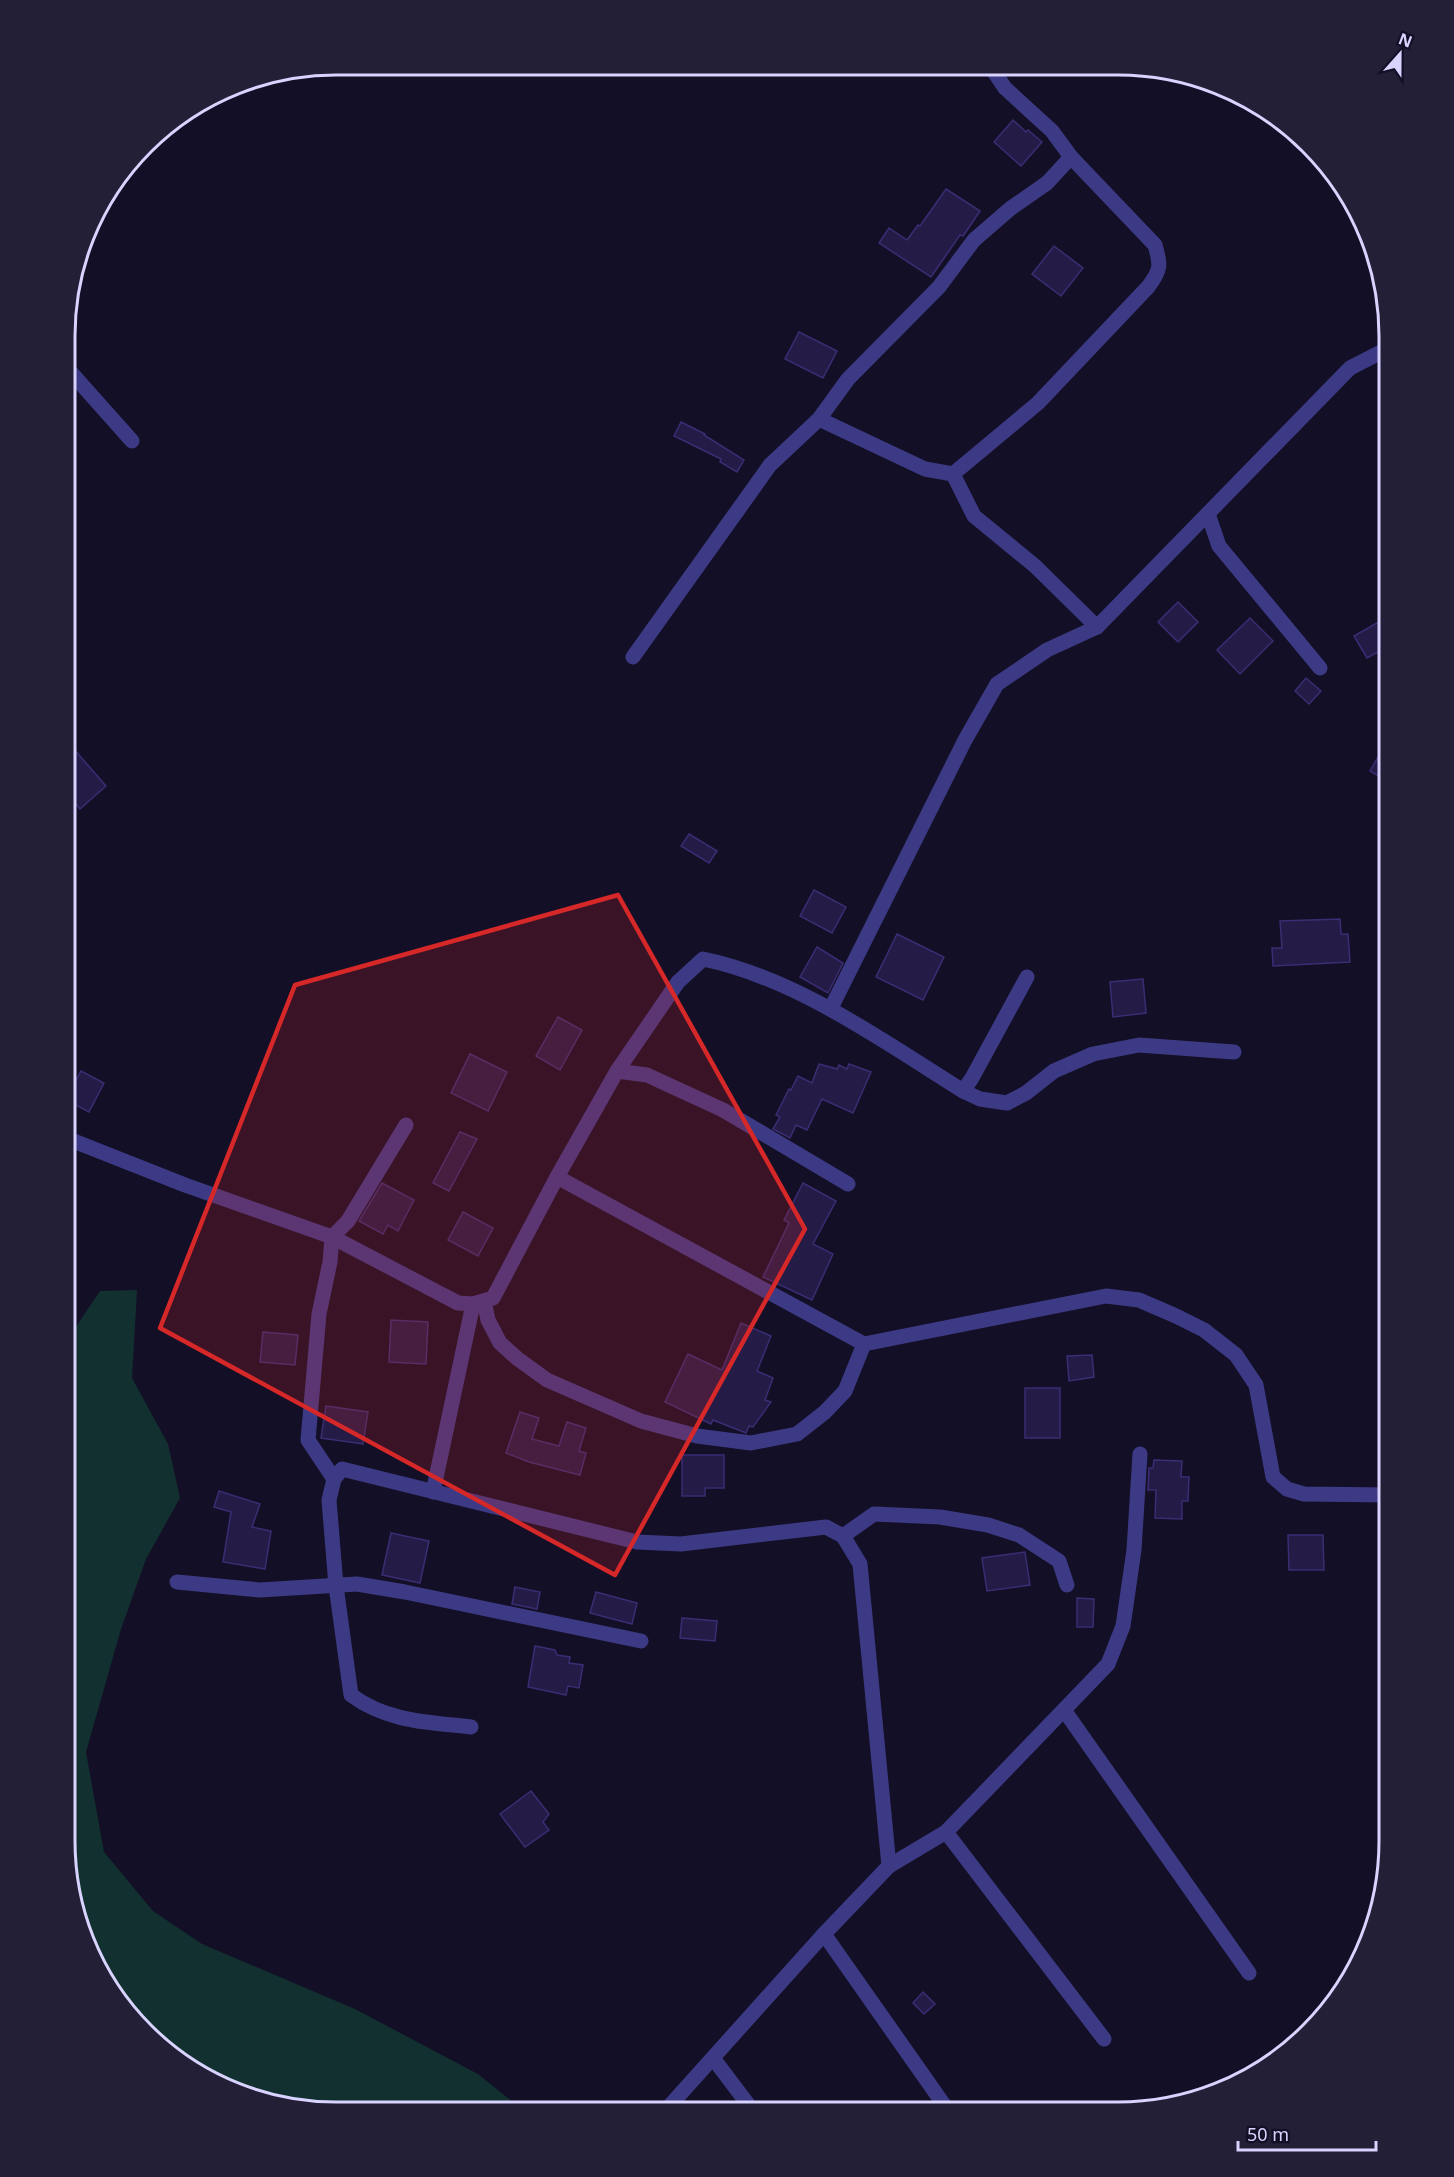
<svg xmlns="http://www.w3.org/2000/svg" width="1454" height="2177" viewBox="0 0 1454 2177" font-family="'Noto Sans',sans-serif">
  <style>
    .green { fill: #12302f }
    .building { fill: #241b47; stroke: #3b2d73; stroke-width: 1.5 }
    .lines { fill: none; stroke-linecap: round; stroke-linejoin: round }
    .street { stroke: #3d3a85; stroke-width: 15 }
    .marked { fill: #d62828; fill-opacity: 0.2; stroke: #d62828; stroke-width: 4.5; stroke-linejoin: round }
    .rim { fill: none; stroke: #d9d4ff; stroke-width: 3 }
  </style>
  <rect width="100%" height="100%" fill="#130f26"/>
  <path class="green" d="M137 1290 132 1378 168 1444 180 1498 146 1559 121 1629 86 1752 104 1852 153 1911 202 1944 355 2009 478 2074 524 2111 301 2110 232 2092 171 2057 121 2007 85 1945 65 1841V1343L100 1291Z"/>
  <g class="building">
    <path d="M1013 120 1026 132 1028 130 1042 142 1021 166 994 142Z"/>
    <path d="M946 189 980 211 963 236 960 235 931 277 879 243 889 228 907 240 918 225 920 226Z"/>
    <path d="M1054 246 1083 268 1061 296 1032 274Z"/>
    <path d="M799 332 837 351 823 378 785 359Z"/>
    <path d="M681 422 705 434 704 435 744 460 737 472 720 462 721 459 674 436Z"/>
    <path d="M1178 602 1198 622 1178 642 1158 622Z"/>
    <path d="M1389 616V646L1367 658 1354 636Z"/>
    <path d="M1250 618 1273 641 1240 674 1217 650Z"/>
    <path d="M1306 678 1321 691 1309 704 1295 691Z"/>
    <path d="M1389 738V782L1370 771Z"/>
    <path d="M66 740 106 786 80 809 66 792Z"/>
    <path d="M689 834 717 851 709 863 681 846Z"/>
    <path d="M814 890 846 907 832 933 800 916Z"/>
    <path d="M1340 919 1341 934H1348L1350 962 1273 966 1272 948H1282L1280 921Z"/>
    <path d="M897 934 944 957 923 1000 876 977Z"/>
    <path d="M817 947 843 963 828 993 800 977Z"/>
    <path d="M1143 979 1146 1013 1113 1017 1110 982Z"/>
    <path d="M558 1017 582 1030 560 1070 536 1056Z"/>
    <path d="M470 1054 507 1072 488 1111 451 1093Z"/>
    <path d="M819 1064 837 1069 839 1065 847 1069 849 1064 871 1072 853 1113 822 1099 807 1130 796 1125 790 1138 773 1129 780 1117 776 1115 789 1089 791 1090 798 1076 812 1083Z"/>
    <path d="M81 1071 104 1083 89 1112 66 1100Z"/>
    <path d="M460 1132 477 1139 449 1191 433 1183Z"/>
    <path d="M382 1183 414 1200 398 1231 388 1225 383 1234 359 1221Z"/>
    <path d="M803 1183 836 1201 813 1244 833 1254 812 1300 763 1277 789 1223 784 1220Z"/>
    <path d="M463 1212 493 1228 478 1256 448 1240Z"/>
    <path d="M391 1320 428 1322 426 1364 389 1362Z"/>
    <path d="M741 1323 771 1336 757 1371 773 1378 765 1400 771 1402 753 1427 749 1426 746 1433 713 1420 711 1424 665 1402 688 1354 722 1370Z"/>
    <path d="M263 1332 298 1335 295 1365 260 1362Z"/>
    <path d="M1092 1355 1094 1377 1069 1381 1067 1356Z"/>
    <rect x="1025" y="1388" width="35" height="50"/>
    <path d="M326 1406 368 1412 363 1444 321 1438Z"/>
    <path d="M520 1412 539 1418 532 1439 559 1446 567 1422 586 1428 579 1451 586 1453 580 1475 529 1462 506 1453Z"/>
    <path d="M682 1455H724V1488H705V1496H682Z"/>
    <path d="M1154 1460 1182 1461 1181 1477H1189L1188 1501H1182V1519L1155 1518 1156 1490H1148L1149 1468H1153Z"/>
    <path d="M219 1491 260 1504 252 1527 271 1531 265 1569 223 1562 231 1512 214 1507Z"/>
    <path d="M391 1533 429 1541 420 1583 382 1575Z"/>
    <path d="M1288 1535H1323L1324 1570H1289Z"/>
    <path d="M1025 1552 1030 1585 987 1591 982 1558Z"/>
    <path d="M515 1587 540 1592 537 1609 512 1604Z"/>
    <path d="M596 1592 637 1603 632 1624 590 1613Z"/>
    <path d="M1077 1598 1094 1599 1093 1627H1077Z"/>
    <path d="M682 1618 717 1621 715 1641 680 1638Z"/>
    <path d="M535 1646 555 1650 557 1655 570 1657 569 1663 583 1665 579 1688 568 1686 566 1695 528 1687Z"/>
    <path d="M531 1791 549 1814 543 1822 549 1830 525 1847 500 1814Z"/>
    <path d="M923 1992 935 2004 924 2014 913 2003Z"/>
  </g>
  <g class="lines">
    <g class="street">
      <path d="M67 368 132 441"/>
      <path d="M819 419 925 469 953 474 974 516 1035 566 1097 627"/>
      <path d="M953 474 1038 403 1148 287C1161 270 1161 265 1155 245L1071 157 1052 131 1005 88 990 66"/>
      <path d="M1208 514 1219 546 1320 668"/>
      <path d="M633 657 770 465 819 419 848 379 939 287 974 240 1011 208 1047 183 1071 157"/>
      <path d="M831 1008 965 740 997 684 1047 650 1097 627 1350 368 1389 348"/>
      <path d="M617 1071 647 1075 723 1110 848 1184"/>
      <path d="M963 1091 972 1078 1027 977"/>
      <path d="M66 1138 185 1185 332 1237 458 1303 473 1304 493 1298 557 1177 617 1071 678 982 703 959C796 978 883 1041 963 1091L980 1099 1007 1103 1026 1093 1054 1071 1093 1054 1139 1045 1234 1052"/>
      <path d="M557 1177 864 1344 1106 1296 1139 1300 1176 1316 1204 1330 1236 1355 1256 1385 1273 1477 1287 1489 1304 1494 1389 1495"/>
      <path d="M484 1301 488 1320 500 1343 518 1359 547 1380 641 1421 697 1436 751 1443 797 1434 825 1412 845 1391 864 1344"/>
      <path d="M334 1479 308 1440 319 1314 330 1262 332 1237 348 1221 406 1125"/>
      <path d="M433 1492 473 1304"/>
      <path d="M843 1536 874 1514 940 1517 988 1525 1019 1535 1059 1561 1067 1585"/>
      <path d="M177 1582 260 1590 357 1584 405 1592 641 1641"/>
      <path d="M1064 1710 1249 1973"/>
      <path d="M471 1727C427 1722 388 1722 351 1695L336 1586 329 1500 334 1479 342 1469 637 1542 681 1544 826 1527 843 1536 860 1564 889 1866"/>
      <path d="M946 1832 1104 2039"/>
      <path d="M824 1934 949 2112"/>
      <path d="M713 2058 753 2111"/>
      <path d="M665 2111 824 1934 889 1866 946 1832 1108 1664 1123 1626 1134 1550 1140 1454"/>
    </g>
  </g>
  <path class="marked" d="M618 895 805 1229 615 1575 160 1328 295 985Z"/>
  <path d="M0 0H1454V2177H0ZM336 75H1118A261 261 0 0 1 1379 336V1841A261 261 0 0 1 1118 2102H336A261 261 0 0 1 75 1841V336A261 261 0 0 1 336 75Z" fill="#231f37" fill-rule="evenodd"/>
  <path class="rim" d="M336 75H1118A261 261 0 0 1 1379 336V1841A261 261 0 0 1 1118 2102H336A261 261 0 0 1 75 1841V336A261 261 0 0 1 336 75Z"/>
  <g transform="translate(1400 54) rotate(21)" stroke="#130f26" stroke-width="4.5" paint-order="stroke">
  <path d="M0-4.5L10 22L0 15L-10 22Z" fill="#d9d4ff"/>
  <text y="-9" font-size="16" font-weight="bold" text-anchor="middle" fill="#d9d4ff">N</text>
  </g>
  <path d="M1238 2141v9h138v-9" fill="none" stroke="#d9d4ff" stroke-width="3"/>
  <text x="1247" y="2141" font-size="18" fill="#d9d4ff" stroke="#130f26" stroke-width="4.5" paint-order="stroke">50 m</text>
</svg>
